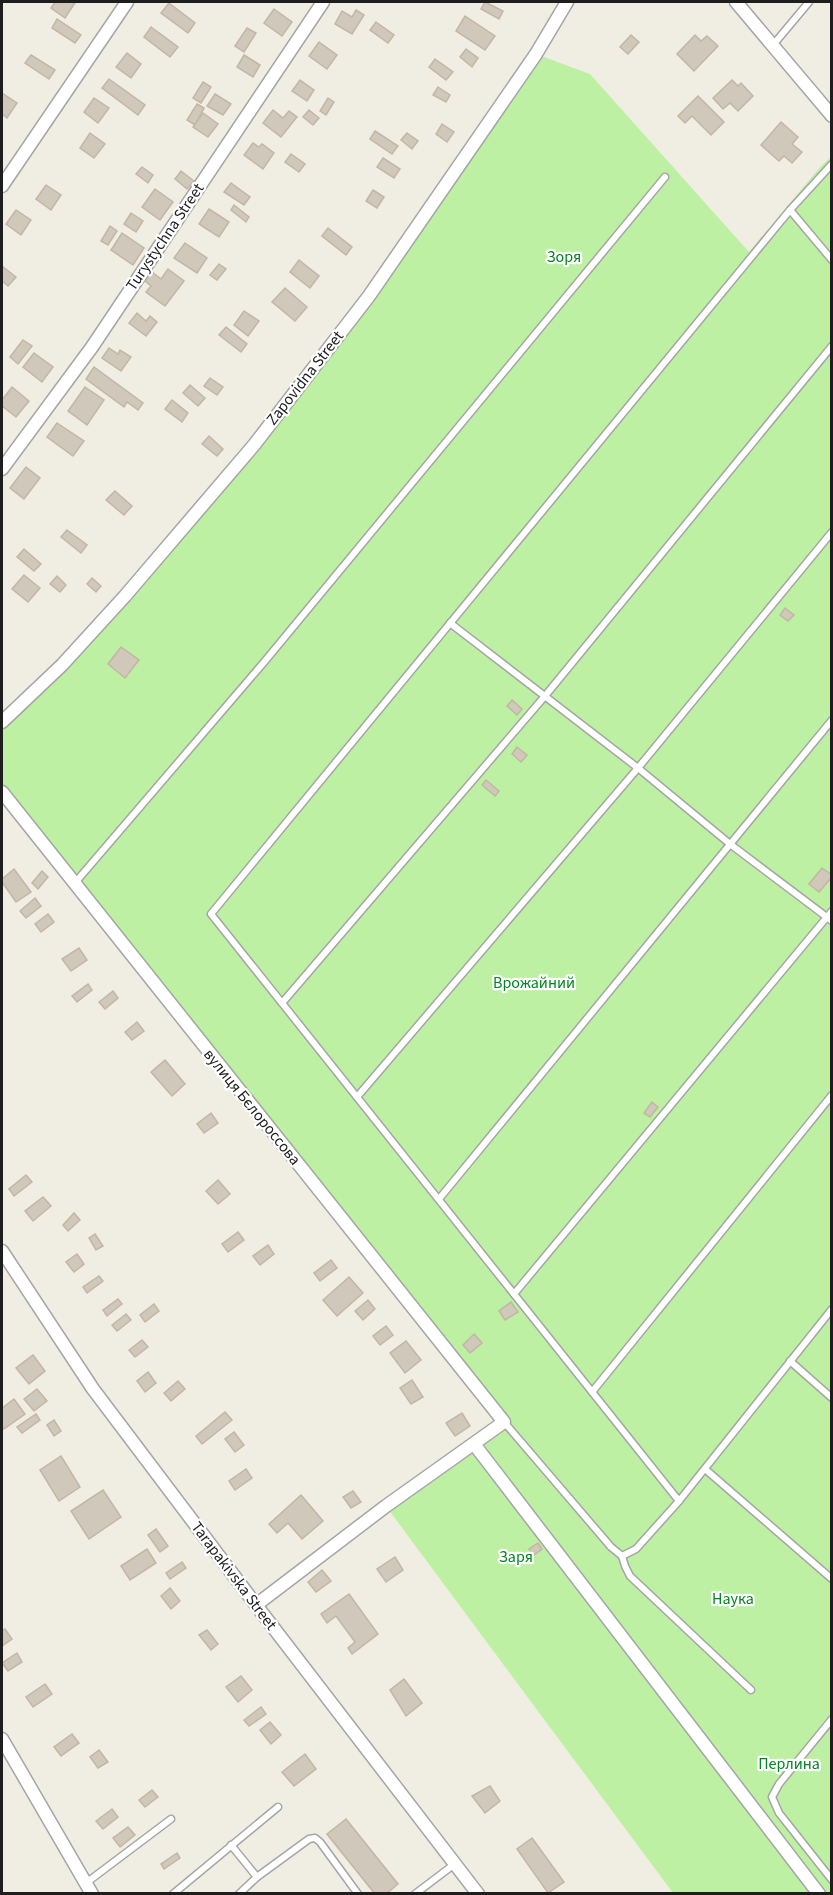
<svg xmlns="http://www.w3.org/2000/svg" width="833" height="1895" viewBox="0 0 833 1895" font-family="'Source Sans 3',sans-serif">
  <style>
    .grass { fill: #bdf0a3 }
    .building { fill: #d0c8bb; stroke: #c3b6a3; stroke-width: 1.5 }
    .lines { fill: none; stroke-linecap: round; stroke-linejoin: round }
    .lane-casing { stroke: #a5a5a5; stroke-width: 9 }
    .street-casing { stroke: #a5a5a5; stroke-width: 15 }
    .lane { stroke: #fff; stroke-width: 6 }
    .street { stroke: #fff; stroke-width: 12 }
    .labels { text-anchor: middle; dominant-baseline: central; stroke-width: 4.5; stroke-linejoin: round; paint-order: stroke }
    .street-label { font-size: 16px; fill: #1e1e1e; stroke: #fff }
    .park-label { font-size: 16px; fill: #008720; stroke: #fff }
  </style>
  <rect width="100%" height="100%" fill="#f0eee3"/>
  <path class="grass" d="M536 54 590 74 749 252 821 166 831 157V1893H673L388 1509 506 1425 2 792V722L125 596 369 296Z"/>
  <g class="building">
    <path d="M55 2H72L75 3 65 18 51 8Z"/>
    <path d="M485 2 503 11 499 19 481 9Z"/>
    <path d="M169 3 195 23 188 33 161 13Z"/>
    <path d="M274 9 292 22 282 36 264 23Z"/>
    <path d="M356 10 364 15 352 34 335 24 342 11 352 17Z"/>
    <path d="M465 16 495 36 485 50 456 31Z"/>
    <path d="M57 19 81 35 75 43 52 28Z"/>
    <path d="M376 22 394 35 388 43 370 30Z"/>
    <path d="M151 27 178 47 170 57 144 37Z"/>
    <path d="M247 28 256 33 244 52 235 46Z"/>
    <path d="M631 35 639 42 628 54 620 47Z"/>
    <path d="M695 35 701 41 707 36 718 46 694 71 677 54Z"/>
    <path d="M319 42 337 55 327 69 309 56Z"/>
    <path d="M466 49 478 58 472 67 460 57Z"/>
    <path d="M127 53 141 64 131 78 116 67Z"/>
    <path d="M31 55 55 70 49 79 25 63Z"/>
    <path d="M244 55 260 65 253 77 237 67Z"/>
    <path d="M435 59 453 72 446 80 429 67Z"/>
    <path d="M109 79 145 105 138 115 102 88Z"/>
    <path d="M300 80 314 90 307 101 292 91Z"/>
    <path d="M732 80 738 86 741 83 753 96 738 111 730 103 723 109 713 98Z"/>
    <path d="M203 82 211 87 201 103 193 98Z"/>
    <path d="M438 87 450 95 446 102 433 95Z"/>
    <path d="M2 93 17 103 7 118 2 114Z"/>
    <path d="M215 94 231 104 223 115 207 106Z"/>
    <path d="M698 96 724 122 711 135 692 116 685 123 678 116Z"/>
    <path d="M94 98 109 108 98 123 84 112Z"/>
    <path d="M328 98 334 102 326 115 320 111Z"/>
    <path d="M197 104 204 108 195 125 187 120Z"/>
    <path d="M273 110 283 118 289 111 297 117 281 137 263 123Z"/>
    <path d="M309 110 319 118 313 125 303 117Z"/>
    <path d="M203 113 218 124 208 137 193 127Z"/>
    <path d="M781 122 798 137 792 144 802 152 792 163 784 156 779 161 761 145Z"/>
    <path d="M442 124 454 132 447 142 436 134Z"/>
    <path d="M375 131 398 146 392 154 370 139Z"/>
    <path d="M90 133 105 144 94 158 80 148Z"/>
    <path d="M407 133 418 141 412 149 401 140Z"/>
    <path d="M253 143 259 147 262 144 274 153 263 169 244 155Z"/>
    <path d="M291 154 305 164 299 172 285 162Z"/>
    <path d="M383 158 400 169 394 178 377 167Z"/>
    <path d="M142 167 153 175 148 183 136 174Z"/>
    <path d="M181 171 194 181 187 189 175 179Z"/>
    <path d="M231 183 250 197 244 205 224 192Z"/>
    <path d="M46 185 61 195 51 210 36 199Z"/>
    <path d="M155 189 173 202 160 220 142 207Z"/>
    <path d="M373 190 384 197 377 208 366 201Z"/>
    <path d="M234 205 249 217 246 222 231 210Z"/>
    <path d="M209 209 229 222 219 237 199 224Z"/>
    <path d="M16 210 31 220 21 235 6 224Z"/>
    <path d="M131 213 143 221 136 232 124 224Z"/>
    <path d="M110 226 117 231 108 245 101 241Z"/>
    <path d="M328 228 352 247 346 255 322 236Z"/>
    <path d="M122 233 144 248 133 265 111 250Z"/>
    <path d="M185 243 207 258 197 273 174 258Z"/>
    <path d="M299 260 319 276 310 288 290 272Z"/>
    <path d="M219 264 226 269 217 280 210 275Z"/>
    <path d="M2 266 16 277 8 286 2 281Z"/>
    <path d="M168 269 184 281 165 306 146 292 151 286 145 281 152 272 161 279Z"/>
    <path d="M285 288 307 307 295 321 272 302Z"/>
    <path d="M244 311 259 321 248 336 234 325Z"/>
    <path d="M137 313 146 321 150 316 157 322 146 336 129 323Z"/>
    <path d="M226 327 247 344 241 352 219 335Z"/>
    <path d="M23 340 32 346 18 364 10 357Z"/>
    <path d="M109 348 118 354 120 350 131 357 121 371 102 358Z"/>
    <path d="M34 353 53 367 42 382 23 367Z"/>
    <path d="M94 367 143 403 138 410 127 402 124 407 86 379Z"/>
    <path d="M210 378 223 387 217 395 204 386Z"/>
    <path d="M190 385 205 398 198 406 183 393Z"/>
    <path d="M12 387 29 401 16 417 2 406V400Z"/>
    <path d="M85 387 104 400 87 425 68 411Z"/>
    <path d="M172 400 188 413 182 422 165 409Z"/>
    <path d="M57 423 84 441 73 456 47 437Z"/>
    <path d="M209 436 223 449 217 456 202 444Z"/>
    <path d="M26 467 40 478 24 499 10 488Z"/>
    <path d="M115 491 132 506 124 515 106 500Z"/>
    <path d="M67 530 87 545 81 553 61 537Z"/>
    <path d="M24 549 41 564 34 571 17 557Z"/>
    <path d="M24 575 40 588 28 602 12 589Z"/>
    <path d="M57 576 66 585 60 592 50 584Z"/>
    <path d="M92 578 101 586 96 592 87 584Z"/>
    <path d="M785 608 794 615 788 621 780 615Z"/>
    <path d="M121 647 139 660 125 678 108 664Z"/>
    <path d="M512 700 522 709 517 715 507 706Z"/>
    <path d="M517 747 527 755 521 762 512 754Z"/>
    <path d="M486 780 499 791 495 796 482 785Z"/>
    <path d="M822 868 832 875V877L819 892 809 884Z"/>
    <path d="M14 869 31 892 16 902 2 882V879Z"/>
    <path d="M42 871 48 877 38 889 32 883Z"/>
    <path d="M35 898 41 906 26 918 20 911Z"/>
    <path d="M48 914 54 922 41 932 35 924Z"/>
    <path d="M79 948 87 960 71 971 62 959Z"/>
    <path d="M88 984 92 990 77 1002 72 996Z"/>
    <path d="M113 991 118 998 105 1009 99 1002Z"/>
    <path d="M137 1022 144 1031 132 1040 125 1032Z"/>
    <path d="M165 1060 185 1084 172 1096 151 1072Z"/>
    <path d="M652 1102 658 1107 650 1117 644 1113Z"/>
    <path d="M211 1113 218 1123 204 1133 197 1124Z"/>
    <path d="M26 1175 32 1182 14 1196 9 1189Z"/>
    <path d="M218 1180 230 1194 218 1204 206 1191Z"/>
    <path d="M43 1197 51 1206 33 1221 25 1211Z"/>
    <path d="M74 1213 80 1220 68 1231 63 1225Z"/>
    <path d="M238 1232 244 1240 228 1252 222 1244Z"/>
    <path d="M95 1234 103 1246 96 1250 89 1238Z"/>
    <path d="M268 1245 274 1254 260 1265 253 1256Z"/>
    <path d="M77 1254 84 1264 74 1272 66 1262Z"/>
    <path d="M331 1260 337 1268 320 1281 314 1273Z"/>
    <path d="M99 1276 103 1281 87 1293 83 1287Z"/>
    <path d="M349 1277 363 1293 337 1316 323 1300Z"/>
    <path d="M118 1299 122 1304 107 1316 103 1310Z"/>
    <path d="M368 1300 375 1309 363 1320 355 1311Z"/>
    <path d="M511 1302 518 1312 505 1320 499 1311Z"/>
    <path d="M154 1304 159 1311 145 1322 140 1315Z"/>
    <path d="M126 1314 131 1320 117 1331 112 1325Z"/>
    <path d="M386 1326 393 1335 380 1345 373 1336Z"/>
    <path d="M474 1334 482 1343 470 1353 463 1345Z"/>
    <path d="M142 1340 148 1347 135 1357 129 1350Z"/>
    <path d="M406 1341 421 1360 405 1373 390 1353Z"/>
    <path d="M33 1355 45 1371 29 1384 16 1368Z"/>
    <path d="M148 1372 156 1383 145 1392 137 1381Z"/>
    <path d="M412 1380 423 1397 411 1404 400 1388Z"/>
    <path d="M178 1381 185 1389 171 1401 164 1393Z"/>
    <path d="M37 1389 47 1401 34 1411 24 1399Z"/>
    <path d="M14 1399 25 1414 4 1429 2 1426V1408Z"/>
    <path d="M225 1412 232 1420 202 1444 196 1436Z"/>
    <path d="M462 1413 470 1426 455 1436 446 1423Z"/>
    <path d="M36 1414 40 1420 22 1433 17 1427Z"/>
    <path d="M54 1420 61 1431 54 1436 47 1425Z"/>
    <path d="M234 1432 244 1445 235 1452 225 1439Z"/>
    <path d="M61 1456 80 1487 59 1501 40 1470Z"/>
    <path d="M246 1469 252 1478 235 1490 229 1481Z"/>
    <path d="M103 1490 121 1517 89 1539 71 1511Z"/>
    <path d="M353 1491 361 1502 351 1508 343 1497Z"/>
    <path d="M301 1495 323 1521 302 1539 288 1523 277 1533 269 1524Z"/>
    <path d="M156 1529 168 1546 160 1552 148 1535Z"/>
    <path d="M538 1543 542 1549 533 1556 529 1549Z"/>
    <path d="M147 1549 156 1563 130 1580 121 1566Z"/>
    <path d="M395 1557 403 1570 386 1582 377 1569Z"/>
    <path d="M182 1562 186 1568 170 1579 166 1573Z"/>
    <path d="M322 1570 331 1581 316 1592 308 1582Z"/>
    <path d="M170 1588 180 1601 171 1609 161 1596Z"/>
    <path d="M349 1594 378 1634 352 1654 348 1648 355 1642 336 1616 327 1623 321 1614Z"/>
    <path d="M5 1629 12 1639 2 1646V1631Z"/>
    <path d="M207 1630 218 1644 211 1650 199 1635Z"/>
    <path d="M17 1653 22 1662 8 1671 2 1663Z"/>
    <path d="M241 1676 252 1690 238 1702 226 1687Z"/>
    <path d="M404 1679 422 1703 406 1716 390 1690Z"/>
    <path d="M45 1684 52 1694 33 1707 26 1697Z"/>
    <path d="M261 1707 266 1714 249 1726 244 1720Z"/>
    <path d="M270 1722 281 1735 271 1744 260 1730Z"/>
    <path d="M72 1734 79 1743 61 1756 54 1747Z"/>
    <path d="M99 1750 108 1762 98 1768 90 1757Z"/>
    <path d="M305 1754 316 1769 294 1786 282 1772Z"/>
    <path d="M490 1786 500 1801 485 1813 472 1796Z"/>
    <path d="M152 1790 158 1797 145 1807 139 1800Z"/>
    <path d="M112 1809 118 1817 103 1829 96 1821Z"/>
    <path d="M346 1819 398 1884 386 1894H375L327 1834Z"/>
    <path d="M128 1827 135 1835 120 1847 113 1838Z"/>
    <path d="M532 1838 564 1882 548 1893 517 1849Z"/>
    <path d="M177 1853 180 1858 164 1869 161 1864Z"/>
  </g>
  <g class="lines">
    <g class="lane-casing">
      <g id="lane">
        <path d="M773 45 809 2"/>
        <path d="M790 210 832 260"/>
        <path d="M450 623 638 768 730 844 832 921"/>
        <path d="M74 884 265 661 665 177"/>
        <path d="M282 1003 545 696 832 346"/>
        <path d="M357 1097 638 768 832 532"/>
        <path d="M439 1199 832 720"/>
        <path d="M514 1294 832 911"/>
        <path d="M790 1361 832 1398"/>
        <path d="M592 1392 832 1095"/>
        <path d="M504 1422 611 1547 622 1556 636 1549 679 1501 832 1309"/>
        <path d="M705 1469 832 1579"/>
        <path d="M679 1501 211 914 790 210 832 164"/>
        <path d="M622 1556 625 1566 630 1576 751 1690"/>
        <path d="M832 1719 779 1784 772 1797 779 1813 832 1880"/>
        <path d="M231 1845 257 1877 309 1839 315 1838 320 1842 358 1894"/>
        <path d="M86 1883 171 1819"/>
        <path d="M173 1894 278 1807"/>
        <path d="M239 1894 257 1877"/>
        <path d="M415 1894 456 1863"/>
      </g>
    </g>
    <g class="street-casing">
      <g id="street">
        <path d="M736 2 832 116"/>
        <path d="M2 186 127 2"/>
        <path d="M2 469 92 347 323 2"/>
        <path d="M2 722 62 665 125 596 254 445 369 296 536 54 567 2"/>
        <path d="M2 792 504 1422 386 1506 256 1605"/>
        <path d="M2 1251 93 1389 256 1605 478 1894"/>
        <path d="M474 1444 819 1894"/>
        <path d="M2 1739 92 1894"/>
      </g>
    </g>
    <use href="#lane" class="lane"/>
    <use href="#street" class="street"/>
  </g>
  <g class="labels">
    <g class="street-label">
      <text transform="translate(165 237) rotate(-56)">Turystychna Street</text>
      <text transform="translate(305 378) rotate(-52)">Zapovidna Street</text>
      <text transform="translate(252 1107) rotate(51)">вулиця Бєлороссова</text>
      <text transform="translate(234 1576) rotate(53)">Tarapakivska Street</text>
    </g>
    <g class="park-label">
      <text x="564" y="257">Зоря</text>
      <text x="534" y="983">Врожайний</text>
      <text x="516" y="1557">Заря</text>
      <text x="733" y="1599">Наука</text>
      <text x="789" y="1764">Перлина</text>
    </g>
  </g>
  <rect width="833" height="1895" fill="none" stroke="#1e1e1e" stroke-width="6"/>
</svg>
